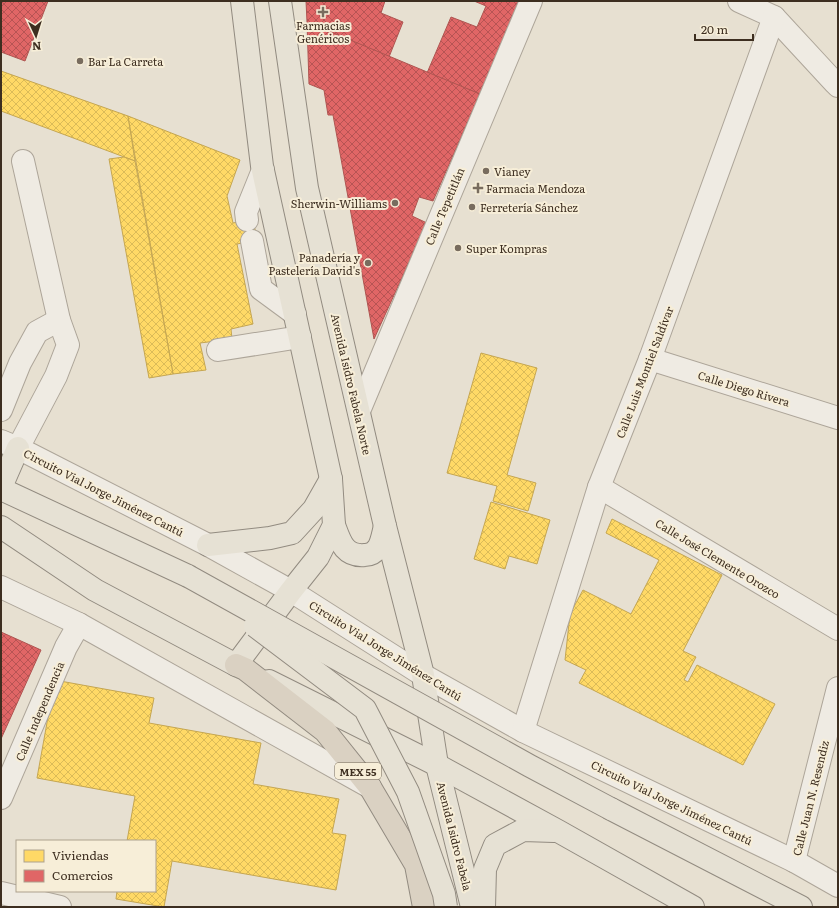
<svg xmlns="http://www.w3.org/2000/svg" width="839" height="908" viewBox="0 0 839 908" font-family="Literata,serif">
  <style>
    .homes { fill: url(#homes-cross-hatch); stroke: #c5a651 }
    .shops { fill: url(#shops-cross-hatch); stroke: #af5551 }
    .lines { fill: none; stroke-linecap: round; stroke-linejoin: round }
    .minor-casing { stroke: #ada599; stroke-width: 24 }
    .major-casing { stroke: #928b80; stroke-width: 24 }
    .highway-casing { stroke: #928b80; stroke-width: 24 }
    .minor { stroke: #efebe3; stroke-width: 22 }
    .major { stroke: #e6e1d4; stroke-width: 22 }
    .highway { stroke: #dad1c2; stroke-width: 22 }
    .major-bridge-casing { stroke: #928b80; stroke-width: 24; stroke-linecap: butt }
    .major-bridge { stroke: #e6e1d4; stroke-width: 22 }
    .poi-dot { fill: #786c5e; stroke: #f7eed8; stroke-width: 1.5 }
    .labels { text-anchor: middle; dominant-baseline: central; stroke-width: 4; stroke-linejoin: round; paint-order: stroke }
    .shield { fill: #f7eed8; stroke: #756857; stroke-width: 1 }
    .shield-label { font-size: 10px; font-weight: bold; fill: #3d2e20 }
    .poi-label { font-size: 11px; fill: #3d2e20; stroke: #f7eed8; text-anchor: start }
    .street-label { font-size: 11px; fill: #3d2e20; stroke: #f7eed8 }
  </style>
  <defs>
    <pattern id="homes-cross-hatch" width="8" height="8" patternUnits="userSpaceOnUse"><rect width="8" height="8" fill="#ffd966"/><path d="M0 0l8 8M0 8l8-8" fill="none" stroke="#dbbb58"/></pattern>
    <pattern id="shops-cross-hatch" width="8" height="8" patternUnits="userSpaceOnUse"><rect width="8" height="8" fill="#e06666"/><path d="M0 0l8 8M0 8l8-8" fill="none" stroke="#b75454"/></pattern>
  </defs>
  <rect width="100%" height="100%" fill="#e7e0d1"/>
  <g class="homes">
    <path d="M1 71 128 116 135 161 1 111Z"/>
    <path d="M128 116 240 160 227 196 233 223 253 219 257 240 237 244 253 324 231 329 232 339 200 343 206 370 173 374Z"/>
    <path d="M124 157 135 161 173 374 149 378 109 159Z"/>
    <path d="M481 353 537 368 507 475 536 483 528 511 493 501 497 486 447 473Z"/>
    <path d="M491 502 550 520 537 564 509 556 505 569 474 559Z"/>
    <path d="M612 519 722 575 683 651 696 657 684 680 688 682 697 665 775 704 743 765 579 683 586 670 565 660 570 614 583 590 631 614 659 560 606 533Z"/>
    <path d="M60 681 154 698 149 723 261 743 253 784 339 799 332 833 346 835 336 890 172 861 164 907 116 899 117 891H155V841H127L135 796 37 778 50 706Z"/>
  </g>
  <g class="shops">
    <path d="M1 1H48L25 61 1 52Z"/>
    <path d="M306 1H385L381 13 403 22 389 57 307 22Z"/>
    <path d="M474 1H521L480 94 427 73 451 17 477 27 486 6Z"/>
    <path d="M307 22 480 94 433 201 419 197 412 216 427 223 374 339 333 115H328L324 90 309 84Z"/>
    <path d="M1 632 41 650 1 739Z"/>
  </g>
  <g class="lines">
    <g class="minor-casing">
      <g id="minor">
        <path d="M739 1 774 17 835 83 838 86"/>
        <path d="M247 220 246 212 263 170"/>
        <path d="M252 241 261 289 295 314"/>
        <path d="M218 350 300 337"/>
        <path d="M650 359 838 418"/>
        <path d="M1 410 20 363 37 332 59 320"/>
        <path d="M359 411 531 1"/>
        <path d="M1 441 18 448 208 545 291 591 423 675 523 731 794 861 838 886"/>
        <path d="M18 448 56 376 68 345 59 320 23 161"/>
        <path d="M599 487 838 629"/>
        <path d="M1 587 79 624 370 787"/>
        <path d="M523 731 599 487 650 359 774 17"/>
        <path d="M1 798 66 647 79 624"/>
        <path d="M794 861 838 688"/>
        <path d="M1 893 60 907"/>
      </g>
    </g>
    <g class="major-casing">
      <g id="major">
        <path d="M280 1 307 188 385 526 423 675 437 765 472 907"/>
        <path d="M1 487 18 448"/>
        <path d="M1 489 188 576"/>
        <path d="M334 525C340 541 344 557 365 555 370 555 375 552 378 548 382 542 383 533 385 526"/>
        <path d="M1 527 95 590 236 665 291 591 318 557 334 525 331 479 262 166 242 1"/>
        <path d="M208 545 270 538 292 533 314 509 331 479"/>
        <path d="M269 681 437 765 558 831 693 907"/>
        <path d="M611 809 801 907"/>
        <path d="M484 907 485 869 495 845 523 830 554 831"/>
      </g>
    </g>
    <g class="highway-casing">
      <path id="highway" d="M236 665 245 669 325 731 370 787 416 865 424 907"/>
    </g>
    <use href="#minor" class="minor"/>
    <use href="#major" class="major"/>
    <use href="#highway" class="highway"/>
    <g class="major-bridge-casing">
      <g id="major-bridge">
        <path d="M188 576 530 766 611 809"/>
        <path d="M255 626 365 709 408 792 444 894 446 907"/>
      </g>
    </g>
    <use href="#major-bridge" class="major-bridge"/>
  </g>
  <g class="poi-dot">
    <path d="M321 6h4v4h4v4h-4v4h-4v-4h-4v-4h4z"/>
    <circle cx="80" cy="61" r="4"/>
    <circle cx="486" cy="171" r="4"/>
    <path d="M476 182h4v4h4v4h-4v4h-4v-4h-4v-4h4z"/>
    <circle cx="395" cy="203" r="4"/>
    <circle cx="472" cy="207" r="4"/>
    <circle cx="458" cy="248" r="4"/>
    <circle cx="368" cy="263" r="4"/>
  </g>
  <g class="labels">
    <rect class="shield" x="335" y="763" width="46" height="16" rx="3"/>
    <g class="shield-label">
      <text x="358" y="771">MEX 55</text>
    </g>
    <g class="poi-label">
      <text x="323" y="25" text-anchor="middle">Farmacias<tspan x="323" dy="13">Genéricos</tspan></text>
      <text x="88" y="61">Bar La Carreta</text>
      <text x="494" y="171">Vianey</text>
      <text x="486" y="188">Farmacia Mendoza</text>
      <text x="387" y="203" text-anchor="end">Sherwin-Williams</text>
      <text x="480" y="207">Ferretería Sánchez</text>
      <text x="466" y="248">Super Kompras</text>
      <text x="360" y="257" text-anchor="end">Panadería y<tspan x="360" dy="13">Pastelería David's</tspan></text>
    </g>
    <g class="street-label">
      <text transform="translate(444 206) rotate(-67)">Calle Tepetitlán</text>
      <text transform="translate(644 372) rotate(-69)">Calle Luis Montiel Saldívar</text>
      <text transform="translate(352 384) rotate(77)">Avenida Isidro Fabela Norte</text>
      <text transform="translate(744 388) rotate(17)">Calle Diego Rivera</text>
      <text transform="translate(104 492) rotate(27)">Circuito Vial Jorge Jiménez Cantú</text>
      <text transform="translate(718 558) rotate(31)">Calle José Clemente Orozco</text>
      <text transform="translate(386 650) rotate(32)">Circuito Vial Jorge Jiménez Cantú</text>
      <text transform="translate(39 711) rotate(-67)">Calle Independencia</text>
      <text transform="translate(810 798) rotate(-76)">Calle Juan N. Resendiz</text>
      <text transform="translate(672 802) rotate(26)">Circuito Vial Jorge Jiménez Cantú</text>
      <text transform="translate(455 836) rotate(76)">Avenida Isidro Fabela</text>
    </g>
  </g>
  <rect width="839" height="908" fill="none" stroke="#3d2e20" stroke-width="4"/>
  <rect x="16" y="840" width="140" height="52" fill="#f7eed8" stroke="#ada18e"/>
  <rect x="24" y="850" width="20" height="12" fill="#ffd966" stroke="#ada18e"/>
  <text x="52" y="860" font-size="12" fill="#3d2e20">Viviendas</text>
  <rect x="24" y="870" width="20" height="12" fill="#e06666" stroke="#ada18e"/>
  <text x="52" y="880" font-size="12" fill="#3d2e20">Comercios</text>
  <g transform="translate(36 36) rotate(176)" stroke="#f7eed8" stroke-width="3" paint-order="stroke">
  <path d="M0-3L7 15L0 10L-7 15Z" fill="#3d2e20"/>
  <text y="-6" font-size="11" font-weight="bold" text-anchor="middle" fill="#3d2e20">N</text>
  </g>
  <path d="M695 34v6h58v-6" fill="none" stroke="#3d2e20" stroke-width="2"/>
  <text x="701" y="34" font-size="12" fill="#3d2e20" stroke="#f7eed8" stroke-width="3" paint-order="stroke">20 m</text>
</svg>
